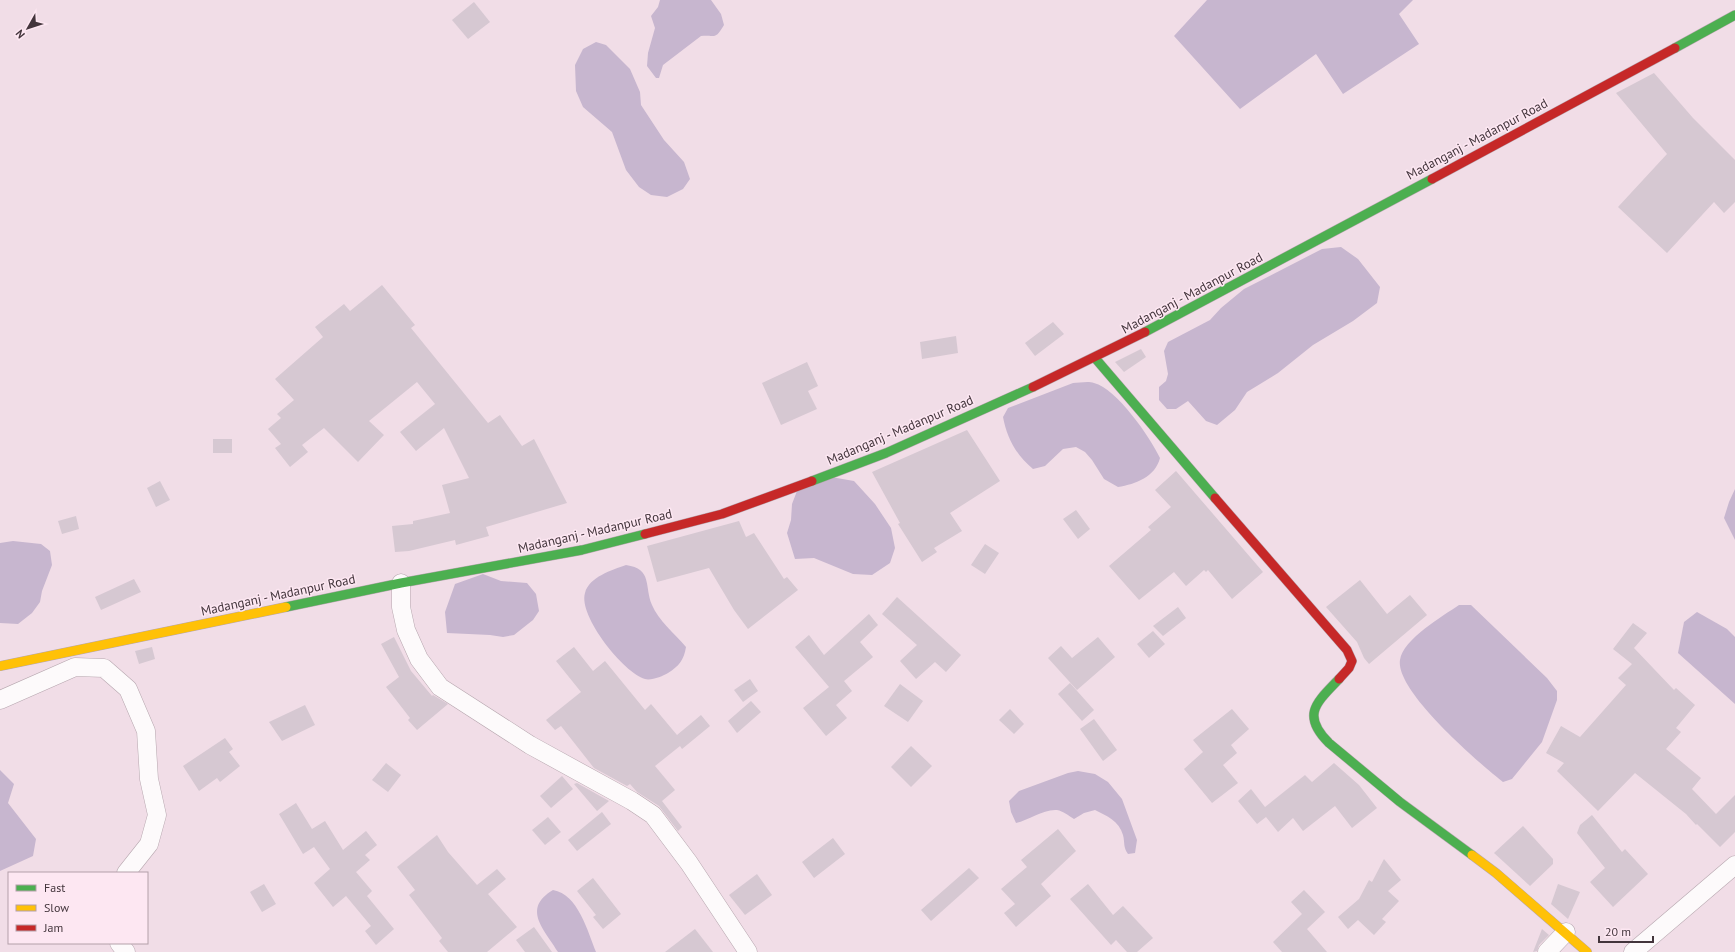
<svg xmlns="http://www.w3.org/2000/svg" width="1735" height="952" viewBox="0 0 1735 952" font-family="'PT Sans',sans-serif">
  <style>
    .water { fill: #c7b6cf }
    .building { fill: #d6c8d2 }
    .lines { fill: none; stroke-linecap: round; stroke-linejoin: round }
    .street-casing { stroke: #b6a6ae; stroke-width: 19 }
    .fast-casing { stroke: #b6a6ae; stroke-width: 10 }
    .slow-casing { stroke: #b6a6ae; stroke-width: 10 }
    .jam-casing { stroke: #b6a6ae; stroke-width: 10 }
    .street { stroke: #fdfafb; stroke-width: 18 }
    .fast { stroke: #4caf50; stroke-width: 9 }
    .slow { stroke: #ffc107; stroke-width: 9 }
    .jam { stroke: #c62828; stroke-width: 9 }
    .labels { text-anchor: middle; dominant-baseline: central; stroke-width: 3; stroke-linejoin: round; paint-order: stroke }
    .street-label { font-size: 13px; fill: #43353c; stroke: #fde7f2 }
  </style>
  <rect width="100%" height="100%" fill="#f1dde7"/>
  <g class="water">
    <path d="M660 0H711L721 14 724 25C715 40 716 35 701 36L663 65 659 78H656L647 66 648 53 655 28 651 16 658 7Z"/>
    <path d="M1207 0H1413L1399 14 1419 44 1343 94 1316 54 1240 109 1174 36Z"/>
    <path d="M596 42 606 45 630 69 640 92 641 105 664 140 684 162 690 179 683 189 667 197 651 195 639 187 626 170 612 132 583 107 576 91 575 65 583 49Z"/>
    <path d="M1341 247 1358 259 1380 287 1377 303 1353 321 1313 345 1278 373 1247 392 1235 410 1217 425 1206 421 1188 401 1176 409H1167L1159 400V387L1166 381 1168 374 1164 351 1168 342 1210 320 1221 308 1244 289 1322 249Z"/>
    <path d="M1073 383C1079 383 1088 381 1094 383 1117 389 1150 437 1160 458 1155 477 1136 484 1118 487L1104 479 1092 460 1085 452 1076 447 1063 449 1045 466 1033 469C1016 455 1007 438 1003 417L1008 408Z"/>
    <path d="M831 477 854 481 875 504 891 528 895 548 890 563 872 575 853 574 814 558 795 559 787 533 791 520 792 504 797 491Z"/>
    <path d="M1735 489V540L1724 518 1729 502Z"/>
    <path d="M13 541 41 544 50 551 52 565 42 591 40 602 32 613 18 624 0 623V543Z"/>
    <path d="M626 565C653 569 644 586 652 605 658 620 675 634 686 647 684 660 679 666 668 673 663 676 651 681 645 679 624 673 578 616 585 593 589 577 612 570 626 565Z"/>
    <path d="M483 574 501 581 527 583 536 594 539 611 533 620 514 635 503 637 490 635 447 633 445 612 455 584Z"/>
    <path d="M1459 605H1471L1547 678 1557 691V700L1542 742 1512 779 1503 782C1479 763 1395 691 1400 660 1403 639 1443 616 1459 605Z"/>
    <path d="M1697 612 1727 629 1735 637V704L1678 653 1684 622Z"/>
    <path d="M0 770 14 784 8 803 36 839 33 856 0 871Z"/>
    <path d="M1078 771 1095 774 1108 782 1122 799 1137 840 1135 853 1128 854C1123 847 1125 843 1123 835 1119 821 1107 816 1095 810L1084 813 1074 819C1069 816 1063 811 1057 810 1043 809 1029 820 1016 823L1011 812 1009 801 1019 791 1068 773Z"/>
    <path d="M553 890C578 894 588 932 596 952H558C545 930 521 909 553 890Z"/>
  </g>
  <g class="building">
    <path d="M474 2 490 22 468 39 452 20Z"/>
    <path d="M1654 73 1693 118 1735 160V202L1724 213 1714 202 1667 253 1618 207 1667 154 1616 93Z"/>
    <path d="M382 285 415 325 411 328 488 423 500 415 522 446 534 439 567 503 486 527 489 536 456 545 455 540 409 551 395 552 392 526 413 524V521L450 513 442 485 469 478 444 428 416 451 400 432 435 404 417 382 369 421 384 435 358 462 324 428 302 445 308 452 290 467 275 448 281 444 268 429 281 418 277 414 294 400 275 379 323 337 315 327 344 304 350 311Z"/>
    <path d="M1053 322 1064 334 1035 356 1025 343Z"/>
    <path d="M956 336 958 353 922 359 920 342Z"/>
    <path d="M1141 349 1146 357 1124 372 1115 362Z"/>
    <path d="M807 362 818 386 808 391 817 409 781 425 762 383Z"/>
    <path d="M967 430 1000 481 950 513 962 531 934 548 937 552 922 562 898 524 900 523 872 472Z"/>
    <rect x="213" y="439" width="19" height="14"/>
    <path d="M1176 471 1263 572 1232 599 1208 570 1206 572 1204 570 1186 586 1174 572 1139 600 1109 566 1151 530 1148 527 1171 507 1155 490Z"/>
    <path d="M160 481 170 500 156 507 147 488Z"/>
    <path d="M1076 510 1090 529 1078 539 1063 519Z"/>
    <path d="M76 516 79 529 62 534 58 521Z"/>
    <path d="M739 521 746 537 754 533 784 579 787 577 798 590 748 629 734 610 709 568 657 582 647 546Z"/>
    <path d="M985 544 999 553 985 574 971 565Z"/>
    <path d="M134 579 141 592 101 610 95 597Z"/>
    <path d="M1360 580 1387 614 1410 595 1427 615 1369 664 1364 658 1357 642 1326 607Z"/>
    <path d="M897 597 961 655 946 672 935 662 916 679 900 661 917 645 882 614Z"/>
    <path d="M1178 607 1186 618 1163 636 1153 626Z"/>
    <path d="M869 614 878 625 860 642 873 657 844 681 852 691 836 705 847 718 826 736 803 708 829 687 795 647 809 635 824 655Z"/>
    <path d="M1633 623 1647 633 1634 648 1674 690 1676 688 1695 705 1676 728 1681 732 1666 749 1701 778 1692 789 1716 814 1735 795V832L1720 847 1697 824 1696 825 1686 814 1635 773 1598 811 1557 771 1564 763 1546 753 1561 726 1580 737 1626 685 1618 678 1632 664 1613 649Z"/>
    <path d="M1153 631 1165 644 1149 658 1137 644Z"/>
    <path d="M394 637 411 671 432 696 433 695 448 704 417 730 408 720 410 718 386 687 399 677 381 644Z"/>
    <path d="M1098 637 1115 657 1077 690 1048 658 1061 646 1072 658Z"/>
    <path d="M152 647 155 659 139 664 135 651Z"/>
    <path d="M574 647 593 671 605 661 645 710 651 704 677 735 701 715 710 726 682 749 680 746 655 766 675 790 662 801 682 827 678 831 659 806 637 792 630 784 627 786 594 768 561 726 555 730 546 720 581 692 556 661Z"/>
    <path d="M750 679 758 691 743 702 734 690Z"/>
    <path d="M1070 683 1094 710 1082 721 1058 694Z"/>
    <path d="M900 684 923 701 908 722 884 706Z"/>
    <path d="M751 701 761 712 737 733 728 721Z"/>
    <path d="M305 705 315 725 282 741 269 722Z"/>
    <path d="M1010 709 1024 724 1014 734 999 720Z"/>
    <path d="M1232 709 1249 729 1231 745 1237 753 1223 765 1238 783 1212 803 1184 769 1203 752 1193 740Z"/>
    <path d="M1094 719 1117 750 1103 761 1080 729Z"/>
    <path d="M225 738 233 749 229 752 240 766 220 782 217 778 199 791 183 766Z"/>
    <path d="M911 746 932 766 911 787 891 767Z"/>
    <path d="M386 763 401 775 388 792 372 780Z"/>
    <path d="M1334 763 1359 785 1377 808 1352 828 1335 806 1303 831 1293 818 1278 832 1266 817 1257 824 1238 801 1251 789 1265 807 1305 775 1312 782Z"/>
    <path d="M562 776 573 789 551 808 540 796Z"/>
    <path d="M577 783 609 801 597 811 574 784Z"/>
    <path d="M296 803 312 829 325 821 343 850 366 831 377 845 365 855 370 860 356 872 372 891 367 896 394 929 376 945 365 931 371 926 346 896 333 907 314 883 330 869 314 847 303 854 279 814Z"/>
    <path d="M602 812 611 824 577 851 568 840Z"/>
    <path d="M1592 815 1622 852 1625 849 1648 874 1613 907 1590 882 1605 868 1577 833 1580 825Z"/>
    <path d="M548 817 561 832 545 845 532 830Z"/>
    <path d="M1523 826 1553 859V864L1530 886 1494 853Z"/>
    <path d="M1058 829 1076 851 1041 884 1051 896 1016 927 1004 913 1015 904 1001 889 1027 867 1021 860Z"/>
    <path d="M437 835 448 852 477 885 497 869 506 879 488 894 517 927 487 952H448L439 941 442 938 409 895 415 890 397 867Z"/>
    <path d="M833 838 845 854 814 878 802 862Z"/>
    <path d="M1384 859 1401 880 1388 891 1399 901 1382 919 1386 922 1374 935 1358 920 1348 929 1338 917 1359 899 1369 880 1372 882Z"/>
    <path d="M969 868 979 878 931 921 921 910Z"/>
    <path d="M757 874 772 895 745 915 729 895Z"/>
    <path d="M593 878 621 914 603 929 593 917 596 915 577 891Z"/>
    <path d="M264 884 276 904 262 912 250 892Z"/>
    <path d="M1088 884 1113 915 1123 906 1153 938 1137 952H1127L1116 940 1111 945 1070 899Z"/>
    <path d="M1558 884 1580 892 1568 919 1551 904Z"/>
    <path d="M1304 890 1325 912 1307 929 1327 952H1282L1273 942 1302 914 1291 902Z"/>
    <path d="M534 927 552 952H525L516 940Z"/>
    <path d="M695 929 713 952H665Z"/>
    <path d="M1542 929 1549 935 1539 945 1537 951 1533 952Z"/>
  </g>
  <g class="lines">
    <g class="street-casing">
      <g id="street">
        <path d="M401 583V607L406 630 419 659 440 687 530 745 632 801 653 815 689 863 748 952"/>
        <path d="M0 700 75 667 104 668 128 689 146 731 149 779 157 815 149 844 126 873"/>
        <path d="M119 943 126 952"/>
        <path d="M1547 952 1566 932"/>
        <path d="M1633 952 1735 865"/>
      </g>
    </g>
    <g class="fast-casing">
      <g id="fast">
        <path d="M1675 48 1735 15"/>
        <path d="M1145 332 1432 179"/>
        <path d="M1095 358 1215 498"/>
        <path d="M812 481 886 453 1033 387"/>
        <path d="M286 607 401 583 582 550 645 534"/>
        <path d="M1339 679C1316 703 1301 715 1329 743L1400 802 1472 855"/>
      </g>
    </g>
    <g class="slow-casing">
      <g id="slow">
        <path d="M0 666 286 607"/>
        <path d="M1472 855 1496 873 1587 952"/>
      </g>
    </g>
    <g class="jam-casing">
      <g id="jam">
        <path d="M1432 179 1675 48"/>
        <path d="M1033 387 1145 332"/>
        <path d="M1215 498 1347 650 1352 661 1349 668 1339 679"/>
        <path d="M645 534 722 514 812 481"/>
      </g>
    </g>
    <use href="#street" class="street"/>
    <use href="#fast" class="fast"/>
    <use href="#slow" class="slow"/>
    <use href="#jam" class="jam"/>
  </g>
  <g class="labels">
    <g class="street-label">
      <text transform="translate(1477 139) rotate(-28)">Madanganj - Madanpur Road</text>
      <text transform="translate(1192 293) rotate(-28)">Madanganj - Madanpur Road</text>
      <text transform="translate(900 430) rotate(-23)">Madanganj - Madanpur Road</text>
      <text transform="translate(595 531) rotate(-13)">Madanganj - Madanpur Road</text>
      <text transform="translate(278 595) rotate(-12)">Madanganj - Madanpur Road</text>
    </g>
  </g>
  <rect x="8" y="872" width="140" height="72" fill="#fde7f2" stroke="#b3a0a9"/>
  <rect x="16" y="885" width="20" height="6" fill="#4caf50" stroke="#b3a0a9"/>
  <text x="44" y="892" font-size="12" fill="#43353c">Fast</text>
  <rect x="16" y="905" width="20" height="6" fill="#ffc107" stroke="#b3a0a9"/>
  <text x="44" y="912" font-size="12" fill="#43353c">Slow</text>
  <rect x="16" y="925" width="20" height="6" fill="#c62828" stroke="#b3a0a9"/>
  <text x="44" y="932" font-size="12" fill="#43353c">Jam</text>
  <g transform="translate(28 28) rotate(231)" stroke="#fde7f2" stroke-width="3" paint-order="stroke">
  <path d="M0-3L7 15L0 10L-7 15Z" fill="#43353c"/>
  <text y="-6" font-size="11" font-weight="bold" text-anchor="middle" fill="#43353c">N</text>
  </g>
  <path d="M1599 936v6h54v-6" fill="none" stroke="#43353c" stroke-width="2"/>
  <text x="1605" y="936" font-size="12" fill="#43353c" stroke="#fde7f2" stroke-width="3" paint-order="stroke">20 m</text>
</svg>
